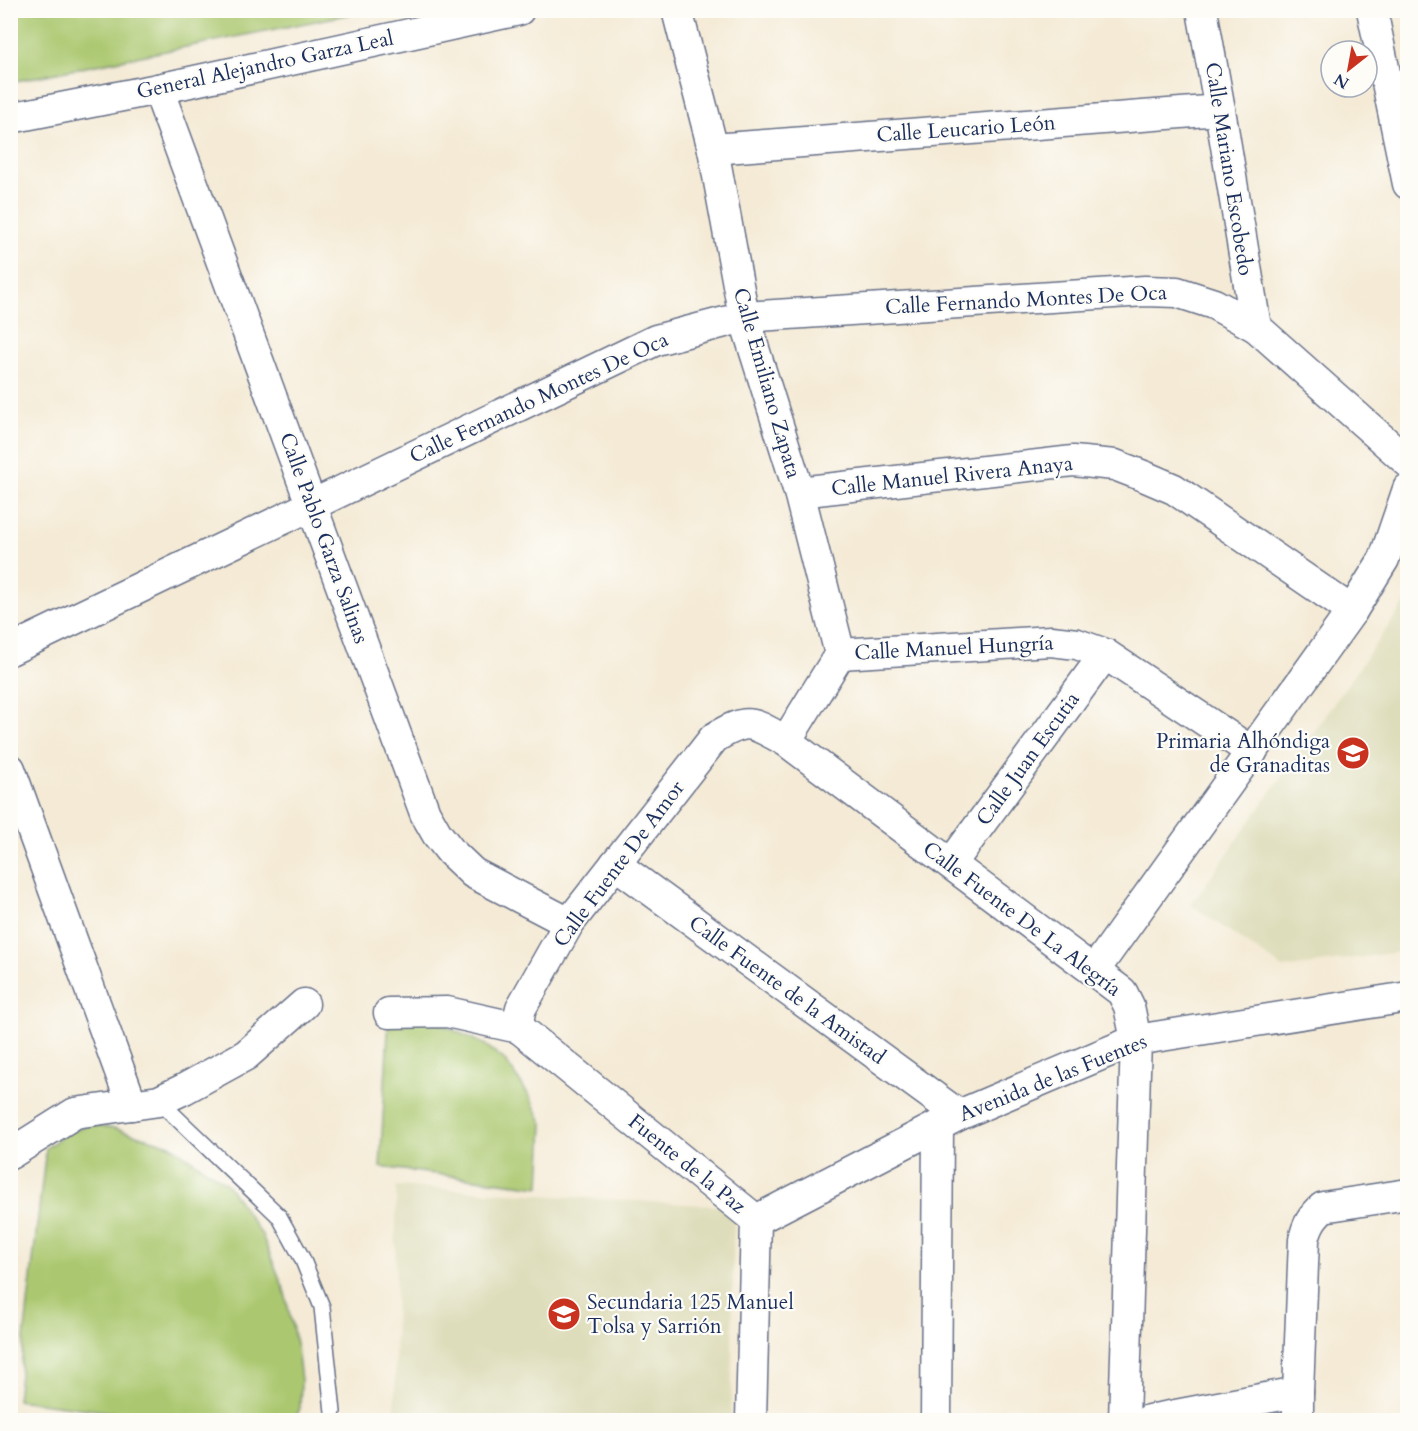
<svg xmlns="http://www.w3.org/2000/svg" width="1418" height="1431" viewBox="0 0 1418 1431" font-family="Cardo,serif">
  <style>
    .built { fill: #deddbb }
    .green { fill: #abc86f; stroke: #637c66; stroke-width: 1.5 }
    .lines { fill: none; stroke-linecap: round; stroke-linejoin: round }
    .lane-casing { stroke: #677088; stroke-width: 18 }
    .street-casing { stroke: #677088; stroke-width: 33 }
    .lane { stroke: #fff; stroke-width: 15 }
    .street { stroke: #fff; stroke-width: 30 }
    .labels { text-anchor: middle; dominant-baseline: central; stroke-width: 4.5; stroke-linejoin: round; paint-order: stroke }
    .street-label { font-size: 21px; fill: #1b2f5e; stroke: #fdfcf7 }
    .poi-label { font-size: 21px; fill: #1b2f5e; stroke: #fdfcf7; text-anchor: end }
  </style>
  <rect width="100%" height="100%" fill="#fdfcf7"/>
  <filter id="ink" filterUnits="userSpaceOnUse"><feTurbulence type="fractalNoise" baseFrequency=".0167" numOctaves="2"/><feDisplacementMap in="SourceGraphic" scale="12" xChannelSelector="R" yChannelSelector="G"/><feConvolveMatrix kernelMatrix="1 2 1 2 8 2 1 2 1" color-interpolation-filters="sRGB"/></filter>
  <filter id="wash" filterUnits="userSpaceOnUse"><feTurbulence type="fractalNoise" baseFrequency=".008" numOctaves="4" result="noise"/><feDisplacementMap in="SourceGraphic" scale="24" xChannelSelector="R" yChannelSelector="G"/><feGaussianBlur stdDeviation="1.35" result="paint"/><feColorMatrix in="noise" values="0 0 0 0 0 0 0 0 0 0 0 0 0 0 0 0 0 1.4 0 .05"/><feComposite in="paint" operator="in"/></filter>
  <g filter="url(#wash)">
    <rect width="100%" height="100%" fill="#f4ead5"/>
    <g class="built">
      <path d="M1407 600V951L1283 968 1191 905Z"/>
      <path d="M396 1186 734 1207 731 1420H395Z"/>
    </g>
    <g class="green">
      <path d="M11 10H365L366 11 11 82Z"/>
      <path d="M416 1013 484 1044 505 1060 528 1094 543 1124 540 1187 380 1167 389 1016Z"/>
      <path d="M90 1125 114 1128 170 1145 227 1184 262 1235 284 1289 297 1348 301 1380 300 1408 295 1420H174L17 1400 46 1148 71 1130Z"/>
    </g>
  </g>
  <g filter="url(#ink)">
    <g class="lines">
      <g class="lane-casing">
        <path id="lane" d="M159 1101 279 1216 302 1258 322 1307 333 1412"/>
      </g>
      <g class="street-casing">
        <g id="street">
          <path d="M677 10 713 149 744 317 799 492 840 654 786 741"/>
          <path d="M1202 10 1220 110 1256 327"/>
          <path d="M1372 10 1408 184"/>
          <path d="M158 89 425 813 437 834 451 852 473 873 569 923"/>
          <path d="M10 118 158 89 519 10"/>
          <path d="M713 149 1220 110"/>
          <path d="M799 492 1073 461 1115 465 1146 477 1174 489 1352 611"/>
          <path d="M10 650 656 340 744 317 1145 291 1177 292 1214 304 1256 327 1408 462"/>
          <path d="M840 654 1051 641 1077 644 1105 654 1252 752"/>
          <path d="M10 769 132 1105"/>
          <path d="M615 864 959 1115"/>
          <path d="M951 864 1105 654"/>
          <path d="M1094 971 1352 611 1384 559 1408 489"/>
          <path d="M389 1013 447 1012 519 1028 756 1220"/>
          <path d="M519 1028V1016L521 1008 569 923 714 738C750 716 752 723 786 741L1122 992 1129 1006 1136 1040 1124 1420"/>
          <path d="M10 1154 75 1113 159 1101 184 1089 246 1055 304 1004"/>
          <path d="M756 1220 959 1115 1136 1040 1408 997"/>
          <path d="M751 1420 756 1220"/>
          <path d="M936 1420 938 1126"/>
          <path d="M1149 1420 1298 1392"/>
          <path d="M1298 1420V1392L1304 1240C1307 1225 1312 1217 1323 1207L1408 1194"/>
        </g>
      </g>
      <use href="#lane" class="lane"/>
      <use href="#street" class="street"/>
    </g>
  </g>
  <defs>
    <g id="school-disc" transform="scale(1.725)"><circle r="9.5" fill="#c8321e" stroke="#fdfcf7"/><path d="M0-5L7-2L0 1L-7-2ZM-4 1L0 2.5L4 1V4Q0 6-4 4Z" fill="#fff"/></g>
  </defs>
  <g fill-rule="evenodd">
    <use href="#school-disc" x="1353" y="753"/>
    <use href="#school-disc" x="564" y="1314"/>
  </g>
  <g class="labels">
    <g class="street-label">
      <text transform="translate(265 65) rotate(-12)">General Alejandro Garza Leal</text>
      <text transform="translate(966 129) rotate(-4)">Calle Leucario León</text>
      <text transform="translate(1229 169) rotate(81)">Calle Mariano Escobedo</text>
      <text transform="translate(1026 300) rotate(-3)">Calle Fernando Montes De Oca</text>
      <text transform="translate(767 383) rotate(74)">Calle Emiliano Zapata</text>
      <text transform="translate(539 398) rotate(-25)">Calle Fernando Montes De Oca</text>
      <text transform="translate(952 476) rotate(-6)">Calle Manuel Rivera Anaya</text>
      <text transform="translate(324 538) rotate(70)">Calle Pablo Garza Salinas</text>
      <text transform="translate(954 648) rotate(-3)">Calle Manuel Hungría</text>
      <text transform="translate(1028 759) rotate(-54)">Calle Juan Escutia</text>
      <text transform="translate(619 864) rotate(-53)">Calle Fuente De Amor</text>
      <text transform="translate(1022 919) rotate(37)">Calle Fuente De La Alegría</text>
      <text transform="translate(787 990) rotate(36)">Calle Fuente de la Amistad</text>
      <text transform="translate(1053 1078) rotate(-22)">Avenida de las Fuentes</text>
      <text transform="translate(687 1164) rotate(39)">Fuente de la Paz</text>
    </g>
    <g class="poi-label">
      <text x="1330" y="741">Primaria Alhóndiga<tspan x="1330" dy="24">de Granaditas</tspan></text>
      <text x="587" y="1302" text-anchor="start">Secundaria 125 Manuel<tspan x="587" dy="24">Tolsa y Sarrión</tspan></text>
    </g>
  </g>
  <rect width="1418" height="1431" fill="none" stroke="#fdfcf7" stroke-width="36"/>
  <g transform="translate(1349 69) rotate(211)"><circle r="28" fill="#fdfcf7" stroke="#a3aaba" stroke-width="1.5"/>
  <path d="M0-4.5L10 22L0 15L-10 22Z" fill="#c8321e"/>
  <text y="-9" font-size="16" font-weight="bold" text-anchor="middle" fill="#1b2f5e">N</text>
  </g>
</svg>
